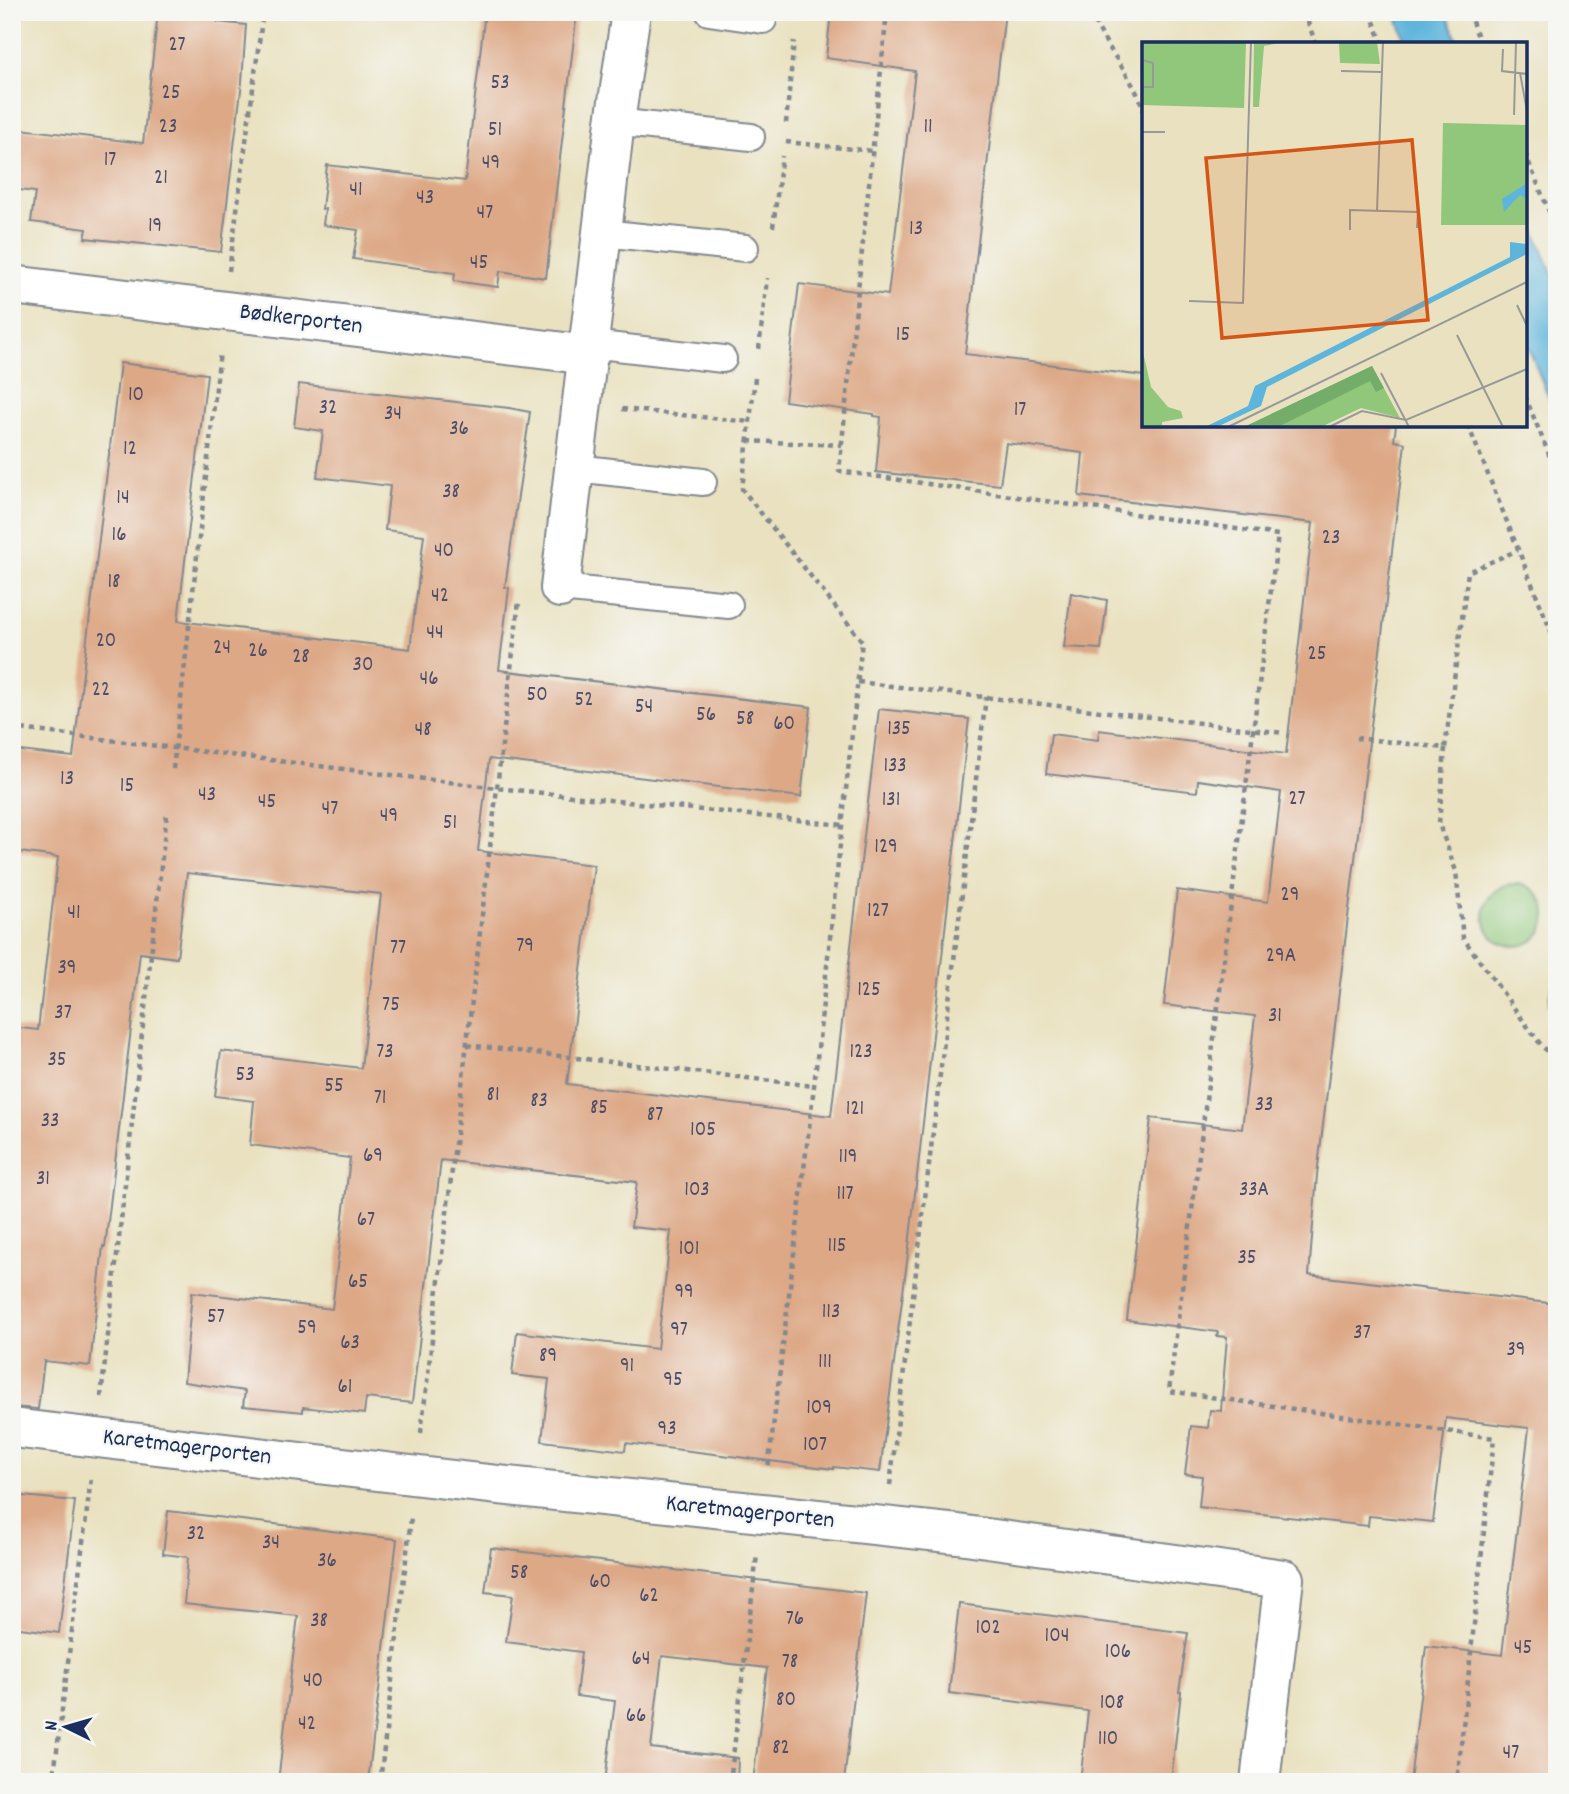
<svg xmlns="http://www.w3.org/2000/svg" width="1569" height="1794" viewBox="0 0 1569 1794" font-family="Dekko,sans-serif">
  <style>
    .green { fill: #90c77a; stroke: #567b6c; stroke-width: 2 }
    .water { fill: #5eb5db; stroke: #3c729c; stroke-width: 2 }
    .building { fill: #dda886 }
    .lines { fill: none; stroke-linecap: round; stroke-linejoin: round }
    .service-casing { stroke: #82888e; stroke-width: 30 }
    .minor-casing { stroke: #82888e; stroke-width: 42 }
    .path { stroke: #82888e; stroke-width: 4.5; stroke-dasharray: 5 5; stroke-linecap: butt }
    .service { stroke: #fff; stroke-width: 26 }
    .minor { stroke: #fff; stroke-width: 38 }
    .labels { text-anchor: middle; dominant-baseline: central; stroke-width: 5; stroke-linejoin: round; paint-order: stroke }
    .number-label { font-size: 21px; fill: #4c4d68 }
    .street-label { font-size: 24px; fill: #1b2f5e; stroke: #f6f6f2 }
    .inset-road { fill: none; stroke: #979a98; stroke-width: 2 }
    .view { fill: #d45514; fill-opacity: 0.15; stroke: #d45514; stroke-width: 3.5 }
    .inset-edge { fill: none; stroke: #1b2f5e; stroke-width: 3.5 }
  </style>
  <rect width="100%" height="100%" fill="#f6f6f2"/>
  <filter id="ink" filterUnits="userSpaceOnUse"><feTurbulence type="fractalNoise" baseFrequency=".0143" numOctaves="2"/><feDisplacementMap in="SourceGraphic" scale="14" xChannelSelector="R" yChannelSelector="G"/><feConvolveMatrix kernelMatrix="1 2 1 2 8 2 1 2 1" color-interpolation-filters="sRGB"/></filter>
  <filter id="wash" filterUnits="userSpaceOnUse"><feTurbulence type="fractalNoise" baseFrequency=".00686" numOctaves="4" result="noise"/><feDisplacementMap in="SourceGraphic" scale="28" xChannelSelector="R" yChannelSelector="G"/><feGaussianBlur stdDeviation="1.57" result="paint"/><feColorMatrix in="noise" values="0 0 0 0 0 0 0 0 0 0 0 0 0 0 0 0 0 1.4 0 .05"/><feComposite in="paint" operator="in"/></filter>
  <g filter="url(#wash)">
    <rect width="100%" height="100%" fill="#e9e1bf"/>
    <g class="green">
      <circle cx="1515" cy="915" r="31"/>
      <path d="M1557 979V1023C1547 1008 1547 993 1557 979Z"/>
    </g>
    <g class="water">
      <path d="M1395 12H1446L1459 44H1407Z"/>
      <path d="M1525 207 1557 285V418L1525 339Z"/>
    </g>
    <g id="blocks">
      <g class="building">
        <path d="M158 12H220L218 22 246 25 242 82 221 252 85 238 87 229 31 222 35 192 12 189V128L143 143Z"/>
        <path d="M485 12H577L546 278 500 271 498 287 454 281 455 273 353 259 358 230 323 225 325 209H322L327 165 465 181Z"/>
        <path d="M831 12H1005L965 354 1144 376V425H1396L1394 441 1405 443 1317 1175 1309 1275 1557 1304V1782H1410L1426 1646 1502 1655 1529 1428 1446 1418 1433 1522 1369 1516 1368 1526 1199 1507 1202 1476 1185 1474 1191 1426 1208 1428 1210 1410 1221 1411 1227 1337 1217 1336 1218 1332 1127 1320 1151 1118 1242 1129 1255 1016 1164 1005 1177 890 1268 902 1281 792 1198 780 1197 792 1046 774 1051 734 1098 740 1099 730 1286 754 1313 523 1079 496 1083 453 1006 443 1000 485 876 472 881 417 874 416V414L785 401 799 284 888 295 915 71 826 58Z"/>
        <path d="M120 363 207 374 178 621 410 649 424 535 385 530 390 486 317 477 323 431 294 427 299 384 509 408 530 412 505 587 509 588 499 670 811 707 801 797 489 759 478 851 594 865 567 1084 831 1116 879 709 969 719 909 1246 880 1472 834 1467V1469L626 1443 625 1451 542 1441 549 1379 512 1375 517 1332 657 1349 671 1231 631 1227 637 1182 441 1160 412 1403 366 1398 364 1414 303 1407V1412L243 1406 245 1391 184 1382 192 1292 332 1309 350 1158 250 1145 254 1101 215 1096 221 1051 361 1068 381 894 187 873 177 958 140 953 105 1247 103 1246 90 1366 44 1361 38 1409 12 1407V1027L38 1030 58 857 12 851V750L73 757Z"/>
        <path d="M1071 593 1107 600 1101 649 1064 647Z"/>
        <path d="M12 1495 75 1501 59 1633 12 1627Z"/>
        <path d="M168 1511 397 1539 368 1782H278L298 1616 184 1604 188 1557 163 1554Z"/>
        <path d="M491 1548 866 1593 844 1782H753L767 1668 662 1656 651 1748 738 1758 737 1782H605L615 1701 576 1696 581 1652 506 1642 513 1595 485 1592Z"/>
        <path d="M959 1604 1188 1633 1179 1692H1181L1171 1782H1080L1088 1711 949 1693Z"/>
      </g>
    </g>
  </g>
  <g filter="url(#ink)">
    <use href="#blocks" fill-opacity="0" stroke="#82888e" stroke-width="2"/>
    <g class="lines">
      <g class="service-casing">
        <g id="service">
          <path d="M709 12 763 20"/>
          <path d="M615 122 751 137"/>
          <path d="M603 233 745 248"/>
          <path d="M590 344 723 359"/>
          <path d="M575 468 703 482"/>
          <path d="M560 588 729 605"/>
        </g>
      </g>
      <g class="minor-casing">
        <g id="minor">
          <path d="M12 285 589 355"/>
          <path d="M560 588 615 122 631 12"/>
          <path d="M12 1428 471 1482 958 1534 1284 1579 1260 1782"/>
        </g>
      </g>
      <g class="path">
        <path d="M887 12 839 471 1278 535 1169 1391 1494 1438 1457 1782"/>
        <path d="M1091 12C1104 48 1133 75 1144 111"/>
        <path d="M1304 12 1316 44"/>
        <path d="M1370 12 1383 44"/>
        <path d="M1468 12 1481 44"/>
        <path d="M786 123 794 41"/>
        <path d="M786 142 873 151"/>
        <path d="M1525 153 1557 231"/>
        <path d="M773 227 782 156"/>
        <path d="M229 271 263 12"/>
        <path d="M759 349 767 278"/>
        <path d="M755 378 742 489 862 641 814 1086 768 1470"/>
        <path d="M1525 396 1557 474"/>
        <path d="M622 409 750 422"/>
        <path d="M1468 425 1557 646"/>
        <path d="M748 441 842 445"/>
        <path d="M858 682 1284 733"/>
        <path d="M12 728 497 788 843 825"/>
        <path d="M1356 738 1445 748 1468 572 1518 550"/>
        <path d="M1445 748 1439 824 1456 871 1463 938 1541 1045 1557 1060"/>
        <path d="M173 769 220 352"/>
        <path d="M467 1045 814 1086"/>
        <path d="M101 1397 167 813"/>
        <path d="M421 1433 519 601"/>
        <path d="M890 1485 986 697"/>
        <path d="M53 1782 91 1478"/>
        <path d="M380 1782 411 1518"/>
        <path d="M730 1782 757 1555"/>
      </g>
      <use href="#service" class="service"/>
      <use href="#minor" class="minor"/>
    </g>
  </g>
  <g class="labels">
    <g class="number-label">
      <text x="177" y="46">27</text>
      <text x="500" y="84">53</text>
      <text x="171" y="94">25</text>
      <text x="168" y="128">23</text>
      <text x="928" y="128">11</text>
      <text x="495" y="131">51</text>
      <text x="110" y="161">17</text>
      <text x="491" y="164">49</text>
      <text x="161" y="179">21</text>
      <text x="356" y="191">41</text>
      <text x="425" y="199">43</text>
      <text x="485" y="214">47</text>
      <text x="155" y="227">19</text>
      <text x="916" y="230">13</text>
      <text x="479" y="264">45</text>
      <text x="903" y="336">15</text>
      <text x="136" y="396">10</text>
      <text x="328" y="409">32</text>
      <text x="1020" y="411">17</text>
      <text x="393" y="415">34</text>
      <text x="459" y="430">36</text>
      <text x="130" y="450">12</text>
      <text x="451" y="493">38</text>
      <text x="123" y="499">14</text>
      <text x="119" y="536">16</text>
      <text x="1331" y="539">23</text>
      <text x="444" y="552">40</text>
      <text x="114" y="583">18</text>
      <text x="440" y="597">42</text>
      <text x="435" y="634">44</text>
      <text x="106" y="642">20</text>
      <text x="222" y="649">24</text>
      <text x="258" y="652">26</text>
      <text x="1317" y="655">25</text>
      <text x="301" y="658">28</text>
      <text x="363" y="666">30</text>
      <text x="429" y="680">46</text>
      <text x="101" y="691">22</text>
      <text x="537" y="696">50</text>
      <text x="584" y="701">52</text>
      <text x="644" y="708">54</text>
      <text x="706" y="716">56</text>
      <text x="745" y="720">58</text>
      <text x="784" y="725">60</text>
      <text x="899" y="730">135</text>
      <text x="423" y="731">48</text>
      <text x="895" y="767">133</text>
      <text x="67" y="780">13</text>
      <text x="127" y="787">15</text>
      <text x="207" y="796">43</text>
      <text x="1297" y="800">27</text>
      <text x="891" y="801">131</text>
      <text x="267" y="803">45</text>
      <text x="330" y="810">47</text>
      <text x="389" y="817">49</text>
      <text x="450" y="824">51</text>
      <text x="886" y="848">129</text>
      <text x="1290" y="896">29</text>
      <text x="878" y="912">127</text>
      <text x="74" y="914">41</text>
      <text x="525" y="947">79</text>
      <text x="398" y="949">77</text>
      <text x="1281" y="957">29A</text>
      <text x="67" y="969">39</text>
      <text x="869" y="991">125</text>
      <text x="391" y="1006">75</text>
      <text x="63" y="1014">37</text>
      <text x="1275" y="1017">31</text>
      <text x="385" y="1053">73</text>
      <text x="861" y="1053">123</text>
      <text x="57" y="1061">35</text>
      <text x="245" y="1076">53</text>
      <text x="334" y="1087">55</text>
      <text x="493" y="1096">81</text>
      <text x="380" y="1099">71</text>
      <text x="539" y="1102">83</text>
      <text x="1264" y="1106">33</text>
      <text x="599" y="1109">85</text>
      <text x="855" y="1110">121</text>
      <text x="655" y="1116">87</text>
      <text x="50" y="1122">33</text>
      <text x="703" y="1131">105</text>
      <text x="373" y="1157">69</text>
      <text x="848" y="1158">119</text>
      <text x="43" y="1180">31</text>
      <text x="697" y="1191">103</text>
      <text x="1254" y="1191">33A</text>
      <text x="845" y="1195">117</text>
      <text x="366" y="1221">67</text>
      <text x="837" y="1247">115</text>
      <text x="689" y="1250">101</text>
      <text x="1247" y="1259">35</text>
      <text x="358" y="1283">65</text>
      <text x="684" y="1293">99</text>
      <text x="831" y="1313">113</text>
      <text x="216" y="1318">57</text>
      <text x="307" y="1329">59</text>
      <text x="679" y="1331">97</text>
      <text x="1362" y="1334">37</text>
      <text x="350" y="1344">63</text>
      <text x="1516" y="1351">39</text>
      <text x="548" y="1357">89</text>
      <text x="825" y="1363">111</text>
      <text x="627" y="1367">91</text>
      <text x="673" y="1381">95</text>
      <text x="345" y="1388">61</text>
      <text x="819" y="1409">109</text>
      <text x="667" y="1430">93</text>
      <text x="815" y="1446">107</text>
      <text x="196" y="1535">32</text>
      <text x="271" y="1544">34</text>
      <text x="327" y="1562">36</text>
      <text x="519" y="1574">58</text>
      <text x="600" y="1583">60</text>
      <text x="649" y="1597">62</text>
      <text x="795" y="1620">76</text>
      <text x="319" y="1622">38</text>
      <text x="988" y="1629">102</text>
      <text x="1057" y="1637">104</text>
      <text x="1523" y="1649">45</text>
      <text x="1118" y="1653">106</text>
      <text x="641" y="1660">64</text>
      <text x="790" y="1663">78</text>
      <text x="313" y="1682">40</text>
      <text x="786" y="1701">80</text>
      <text x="1112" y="1704">108</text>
      <text x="636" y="1717">66</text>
      <text x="307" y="1725">42</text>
      <text x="1108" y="1740">110</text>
      <text x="781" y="1749">82</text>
      <text x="1511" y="1754">47</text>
    </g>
    <g class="street-label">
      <text transform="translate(301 320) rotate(7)">Bødkerporten</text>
      <text transform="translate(187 1448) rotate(7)">Karetmagerporten</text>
      <text transform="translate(750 1513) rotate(6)">Karetmagerporten</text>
    </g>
  </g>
  <g transform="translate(1142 42)">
    <rect width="385" height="385" fill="#e9e1bf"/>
    <path d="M0 0H104L102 66 0 63ZM112 0H143L122 4 117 65H111ZM197 0H235L238 22 198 21ZM301 81 385 83V183H299ZM0 306 9 345 26 365 39 369 41 376 20 380V385H0ZM230 324 258 376 219 366 179 385H102Z" fill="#90c77a"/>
    <path d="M230 324 242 346 234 350 228 339 136 385H102Z" fill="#74ac6a"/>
    <path d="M385 141V157L378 153 362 170 360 157ZM368 200 385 202V212L125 345 119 364 75 385H63L106 364 113 344 368 215Z" fill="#5eb5db"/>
    <path class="inset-road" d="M361 7 360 29 385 32M0 18 11 21V45H0M199 29 240 30M378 31 385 69M372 73 374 0M0 90H23M235 169 241 0M208 188V168L276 170 275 186M47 259 101 261 109 0M375 263 385 284M315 293 361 385M239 331 267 385M86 385 385 240M187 385 220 369 264 378 385 327"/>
    <path class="view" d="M270 98 286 278 80 296 64 116Z"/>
    <rect width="385" height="385" class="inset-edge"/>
  </g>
  <rect width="1569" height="1794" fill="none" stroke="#f6f6f2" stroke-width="42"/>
  <g transform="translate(66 1727) rotate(275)" stroke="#f6f6f2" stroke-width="5" paint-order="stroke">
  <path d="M0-5L12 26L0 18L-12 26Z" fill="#1b2f5e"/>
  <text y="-10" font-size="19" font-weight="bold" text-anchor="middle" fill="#1b2f5e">N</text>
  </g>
</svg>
